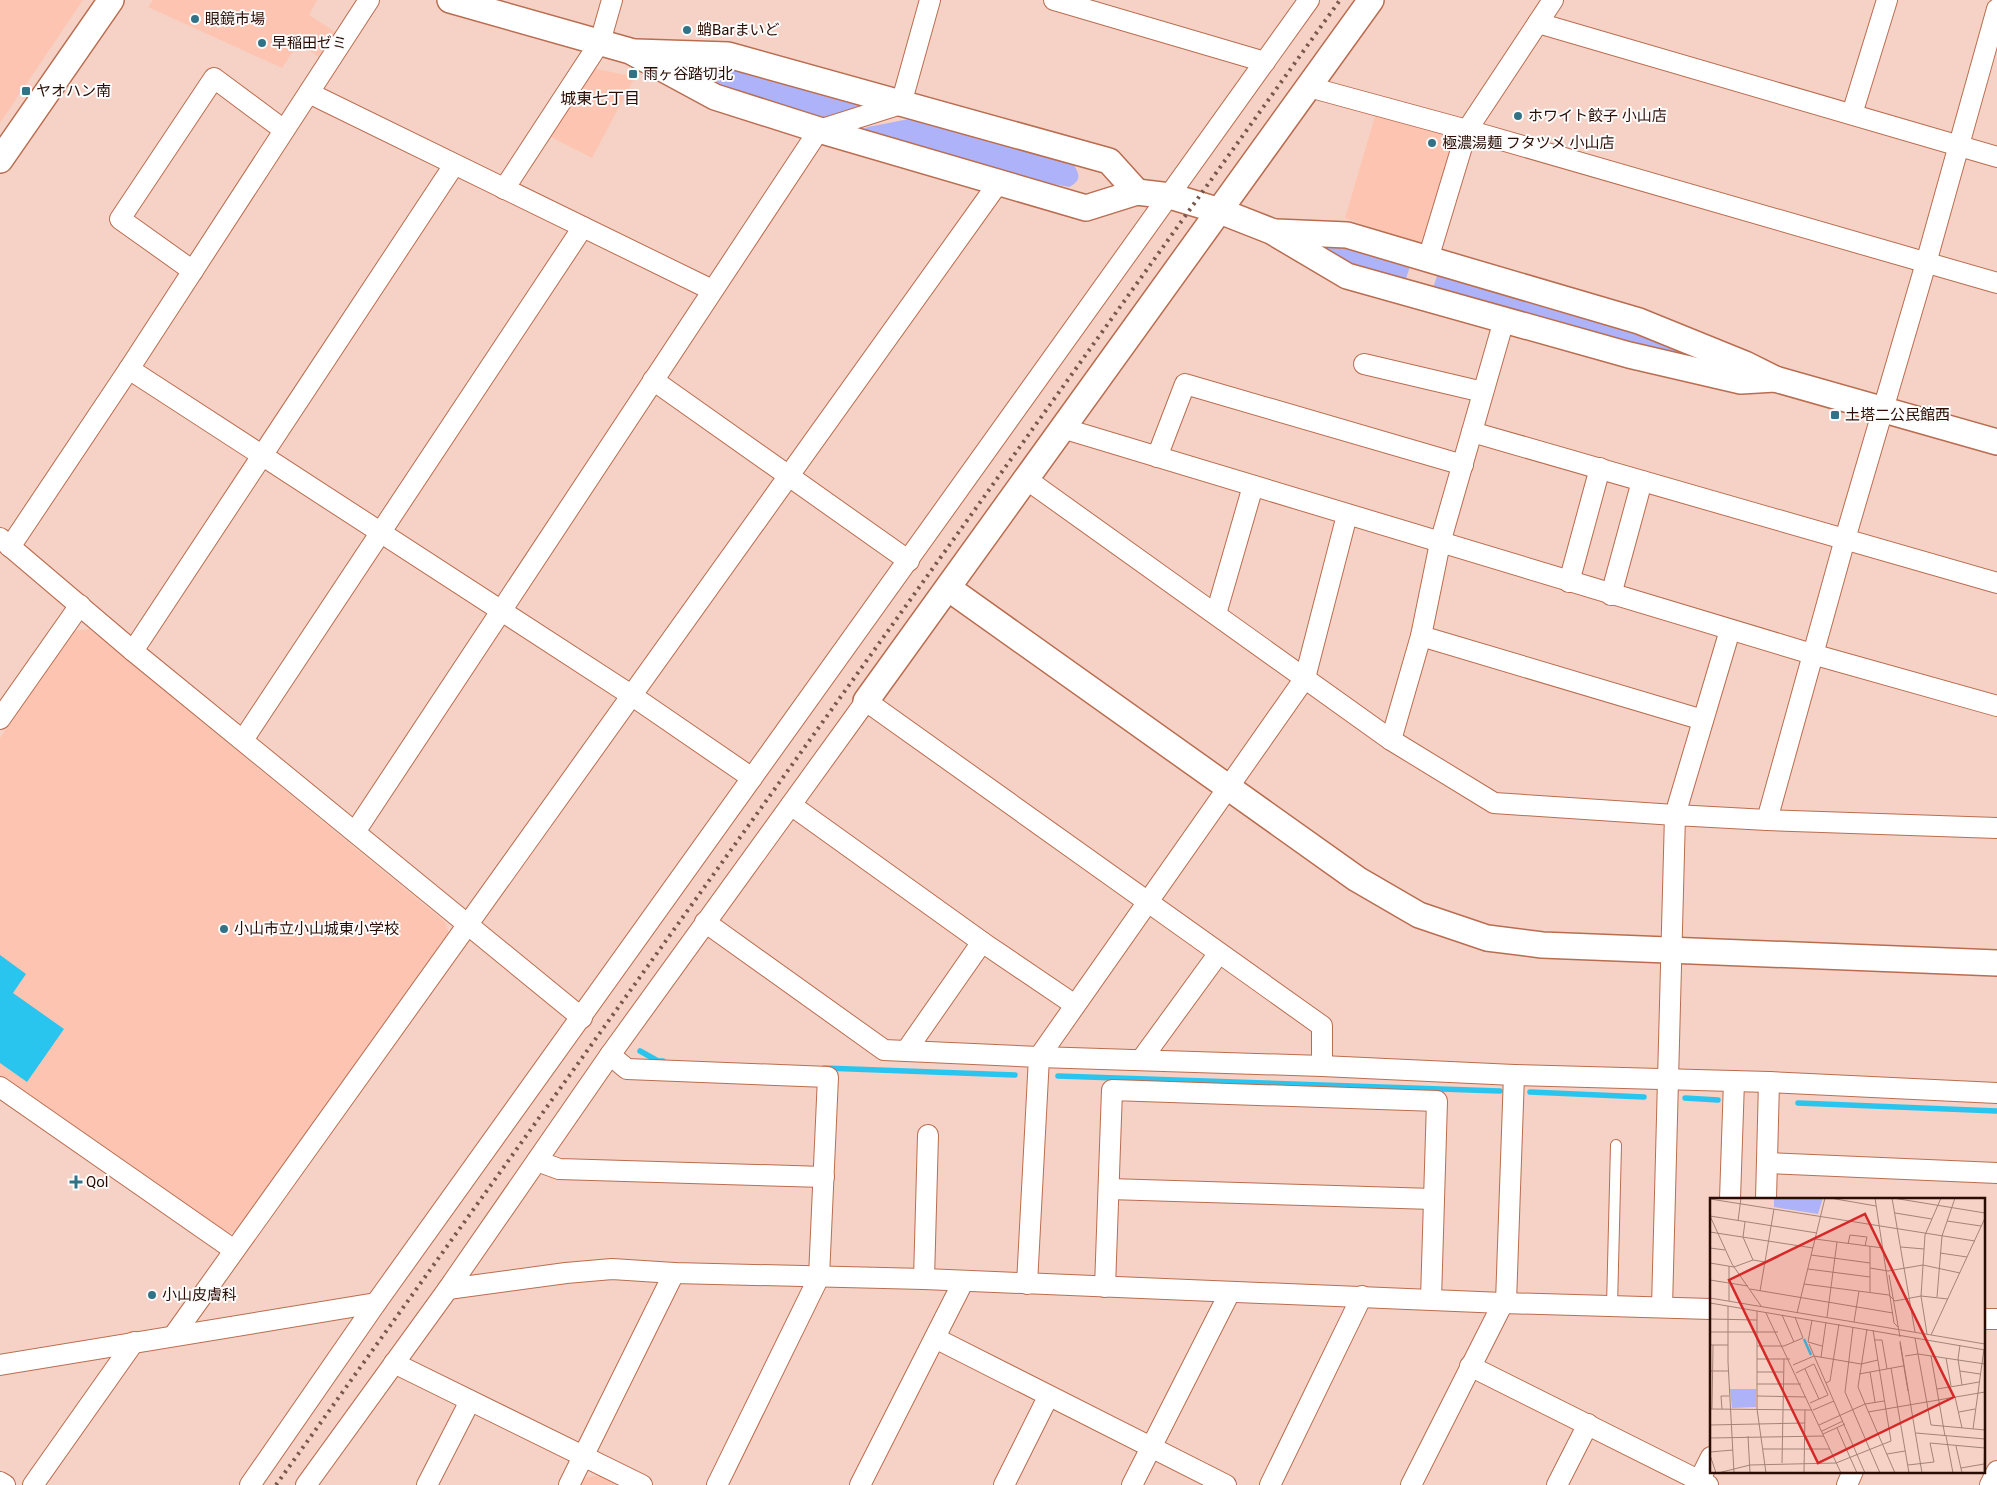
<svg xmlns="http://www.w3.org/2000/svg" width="1997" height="1485" viewBox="0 0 1997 1485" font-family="Roboto,'Noto Sans JP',sans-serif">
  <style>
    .built { fill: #fdc5b1 }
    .green { fill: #aeb2f9 }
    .water { fill: #2ac5ee }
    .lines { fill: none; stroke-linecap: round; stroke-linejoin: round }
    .stream { stroke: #2ac5ee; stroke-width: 5.5 }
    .service-casing { stroke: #b96d50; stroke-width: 12 }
    .minor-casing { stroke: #b96d50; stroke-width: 22 }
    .tertiary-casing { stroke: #b96d50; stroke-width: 28 }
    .service { stroke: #fff; stroke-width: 10 }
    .minor { stroke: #fff; stroke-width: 20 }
    .tertiary { stroke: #fff; stroke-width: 25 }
    .rail { stroke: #78584d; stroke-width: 4; stroke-dasharray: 2.5 5; stroke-linecap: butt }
    .poi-dot { fill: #327286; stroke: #fcfcfc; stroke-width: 2 }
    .labels { text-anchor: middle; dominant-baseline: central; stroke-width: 4; stroke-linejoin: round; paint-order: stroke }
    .poi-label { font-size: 15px; fill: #2a0c03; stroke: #fcfcfc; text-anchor: start }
    .neighbourhood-label { font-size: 16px; fill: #2a0c03; stroke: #fcfcfc }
    .inset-river { fill: none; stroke: #2ac5ee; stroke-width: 2.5 }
    .inset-road { fill: none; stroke: #a48377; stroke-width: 1 }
    .view { fill: #d62828; fill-opacity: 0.15; stroke: #d62828; stroke-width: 2.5 }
    .inset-edge { fill: none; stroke: #2a0c03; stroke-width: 2.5 }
  </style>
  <rect width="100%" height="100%" fill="#f5d2c5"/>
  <g class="built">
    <path d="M0 0H83L0 123Z"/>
    <path d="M153 0H317L309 15 340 35 324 61 299 43 282 68 148 7Z"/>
    <path d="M588 67 635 77 592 158 543 133Z"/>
    <path d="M1376 113 1457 138 1431 239 1414 243 1345 218Z"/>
    <path d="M89 629 445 922 450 936 238 1231 224 1234 0 1077V738L74 631Z"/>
    <path d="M603 1474 624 1485H577L580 1479Z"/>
  </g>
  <g class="green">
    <path d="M695 64 719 65 875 106 821 120 711 86 692 70 691 67Z"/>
    <path d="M914 118 1072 162C1079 173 1083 180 1069 187L1017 177 863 132V129L868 127Z"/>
    <path d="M1331 242 1412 260 1403 288 1324 254 1325 248Z"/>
    <path d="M1442 272 1703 352 1699 364 1433 288 1437 276Z"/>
  </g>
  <path class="water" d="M0 955 26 974 13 993 64 1029 27 1082 0 1063Z"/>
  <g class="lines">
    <g class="stream">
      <path d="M640 1051 658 1061H663"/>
      <path d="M824 1068 1015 1075"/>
      <path d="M1058 1076 1500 1091"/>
      <path d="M1530 1092 1644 1097"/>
      <path d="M1685 1098 1718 1100"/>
      <path d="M1798 1103 1997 1111"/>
    </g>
    <g class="service-casing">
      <path id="service" d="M1612 1306 1616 1145"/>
    </g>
    <g class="minor-casing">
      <g id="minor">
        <path d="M1054 0 1265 62"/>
        <path d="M1538 23 1997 157"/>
        <path d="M1309 87 1467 130 1997 283"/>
        <path d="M309 93 712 290"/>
        <path d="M1852 114 1887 0"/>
        <path d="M504 189 600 42 612 0"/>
        <path d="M1428 259 1467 130 1553 0"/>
        <path d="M193 271 120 219 214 78 284 130"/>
        <path d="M1364 364 1483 392"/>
        <path d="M129 369 631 695 752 778"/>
        <path d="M653 380 909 561"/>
        <path d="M1062 428 1812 654 1997 706"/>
        <path d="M1472 432 1997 583"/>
        <path d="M1157 457 1185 384 1463 465"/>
        <path d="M1026 479 1391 740 1494 803 1675 815 1730 630"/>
        <path d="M0 538 133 651 582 1018"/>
        <path d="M10 547 129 369 369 0"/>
        <path d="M1569 582 1600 468"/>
        <path d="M1611 595 1642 481"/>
        <path d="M1216 614 1253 486"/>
        <path d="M1421 636 1703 720"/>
        <path d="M133 651 454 165"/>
        <path d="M0 719 80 605"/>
        <path d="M243 740 583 227"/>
        <path d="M1391 740 1421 636 1440 543 1504 320"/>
        <path d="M791 805 982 942 1075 1005"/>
        <path d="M1767 820 1845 539 1926 263 1997 9"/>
        <path d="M355 832 819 130 901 104 930 0"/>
        <path d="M705 922 884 1050 906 1051 982 942"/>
        <path d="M906 1051 1039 1057 1322 1066 1514 1075 1769 1082 1997 1093"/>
        <path d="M610 1055 627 1069 828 1077 819 1277 717 1485"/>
        <path d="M1141 1060 1219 953"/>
        <path d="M0 1087 234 1250"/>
        <path d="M537 1161 559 1169 824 1177"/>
        <path d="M1767 1163 1997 1173"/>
        <path d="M1109 1189 1433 1199"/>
        <path d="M1730 1199 1734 1081"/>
        <path d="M1766 1199 1769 1082"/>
        <path d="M924 1279 928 1135"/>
        <path d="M1027 1284 1039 1057 1305 678 1347 515"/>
        <path d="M1105 1287 1112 1090 1437 1101 1431 1299"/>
        <path d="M448 1289 566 1273 612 1269 674 1273 924 1279 1503 1303 1711 1309"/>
        <path d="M1506 1302 1514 1075"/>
        <path d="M1662 1307 1675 815 1767 820 1997 828"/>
        <path d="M1983 1319H1997"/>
        <path d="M174 1335 999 182"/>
        <path d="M935 1338 1226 1485"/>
        <path d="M394 1363 642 1485"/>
        <path d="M0 1365 376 1303"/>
        <path d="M1470 1366 1708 1485"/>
        <path d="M0 1482 5 1485"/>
        <path d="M33 1485 134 1342"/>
        <path d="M250 1485 376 1303 1309 0"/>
        <path d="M306 1485 448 1289 610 1055 866 701 1322 1026V1066"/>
        <path d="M427 1485 470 1401"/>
        <path d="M569 1485 674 1273"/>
        <path d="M860 1485 963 1282"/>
        <path d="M1004 1485 1048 1397"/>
        <path d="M1132 1485 1230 1292"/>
        <path d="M1270 1485 1362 1296"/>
        <path d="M1411 1485 1503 1303"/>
        <path d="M1557 1485 1588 1424"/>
        <path d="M1697 1485 1711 1457"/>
        <path d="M1847 1485 1853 1471"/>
        <path d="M1990 1485 1997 1471"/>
      </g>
    </g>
    <g class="tertiary-casing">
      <g id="tertiary">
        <path d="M450 0 630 51 715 97 819 130 1086 208 1137 192 1170 196 1220 211 1271 231 1347 276 1629 355 1741 381 1775 379"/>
        <path d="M636 52 728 55 1109 161 1137 192"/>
        <path d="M0 160 111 0"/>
        <path d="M1276 232 1347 235 1428 259 1639 321 1745 364 1775 379 1997 442"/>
        <path d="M948 588 1357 879 1419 915 1487 938 1542 945 1997 963"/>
        <path d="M866 701 1371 0"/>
      </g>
    </g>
    <use href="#service" class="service"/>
    <use href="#minor" class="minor"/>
    <use href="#tertiary" class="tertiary"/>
    <path class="rail" d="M276 1485 1340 0"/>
  </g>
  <g class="poi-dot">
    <circle cx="195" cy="19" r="5"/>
    <circle cx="687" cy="30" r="5"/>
    <circle cx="262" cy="43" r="5"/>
    <rect x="628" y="69" width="10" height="10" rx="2.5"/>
    <rect x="21" y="86" width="10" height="10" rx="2.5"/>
    <circle cx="1518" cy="116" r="5"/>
    <circle cx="1432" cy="143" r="5"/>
    <rect x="1830" y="410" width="10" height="10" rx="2.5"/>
    <circle cx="224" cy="929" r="5"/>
    <path d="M73.5 1174.5h5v5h5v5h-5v5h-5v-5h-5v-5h5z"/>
    <circle cx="152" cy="1295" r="5"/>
  </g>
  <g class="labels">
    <g class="poi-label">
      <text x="205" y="19">眼鏡市場</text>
      <text x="697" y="30">蛸Barまいど</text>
      <text x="272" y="43">早稲田ゼミ</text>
      <text x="643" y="74">雨ヶ谷踏切北</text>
      <text x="36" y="91">ヤオハン南</text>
      <text x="1528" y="116">ホワイト餃子 小山店</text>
      <text x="1442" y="143">極濃湯麺 フタツメ 小山店</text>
      <text x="1845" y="415">土塔二公民館西</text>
      <text x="234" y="929">小山市立小山城東小学校</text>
      <text x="86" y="1182">Qol</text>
      <text x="162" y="1295">小山皮膚科</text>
    </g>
    <g class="neighbourhood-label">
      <text x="600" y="98">城東七丁目</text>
    </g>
  </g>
  <g transform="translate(1710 1198)">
    <rect width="275" height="275" fill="#f5d2c5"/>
    <path d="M64 0H113L108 16 64 9ZM20 191H46V209L22 210Z" fill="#aeb2f9"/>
    <path class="inset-river" d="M94 141 101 157"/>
    <path class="inset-road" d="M120 0 166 8M165 0 184 125 188 129M182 0 205 134M183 0 275 15M0 1 265 43M185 15 222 21M0 18 107 35M0 18 22 66 51 108M28 23 31 0M237 23 271 28M35 24 33 39 43 62M0 34 103 50M105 41 173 50M138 46 140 37 157 39 155 48M191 49 214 51M0 50 15 52M230 55 257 59M101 57 160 65M0 65 24 69 43 62 55 64M160 70 178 73 213 67 250 75M98 71 160 79M179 77 190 139M0 82 38 88M94 86 179 97 185 103 211 98 238 101M40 91 183 115M50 93 64 11M160 94V48M227 99 232 38 245 0M0 100 275 146M19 103V68M0 105 275 152M18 108V164L24 275M47 113V211L56 275M56 115 131 275M87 115 115 0M72 117 84 144M117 119 127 44M0 121 47 122M102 122 98 144 112 148M144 124 149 93M143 129 135 194 170 275M157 131 148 189 155 206 174 203M0 134H68M217 136 211 98 215 37 231 0M221 137 275 20M205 140 221 227 275 232M164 142H172L177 171M190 143 212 275M190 145 198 193M99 146 155 275M0 147H18M47 148H74L93 140 85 119M195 158 208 156 275 166M221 158 235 238M111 159 116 124M236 160 241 188M47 161H80M83 167 104 158 151 166 168 162M181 170 199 275M95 171 109 201M1 173H18M250 173 270 176M47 174H73M160 174 165 204M86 175 104 166 118 197 100 205M149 176 193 168M116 185 120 183 129 126M47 186H91M252 187 269 184M227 191 252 187 248 161 250 147M47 198 96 199M245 199 252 230M0 211 102 212M2 211 3 147M12 211 11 198H19M103 212 124 203M158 214 275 194M249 214 265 211M0 227 95 225M109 227 155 206 185 275M127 230 147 275M263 231 274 151M112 233 133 223M206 235 275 241M113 236 135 226M38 238 40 275M236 238 243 275M0 240 114 238M246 248 252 275M53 251H120M0 254 23 252M177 256 195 253M0 257 6 275M72 265 74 161M198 267 224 264 220 245 275 250M251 270 274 266M8 275 40 267 126 265 181 243 163 132M94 275 95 212M274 275 275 230"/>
    <path class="view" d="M155 16 244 199 108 265 19 82Z"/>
    <rect width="275" height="275" class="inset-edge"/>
  </g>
</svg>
